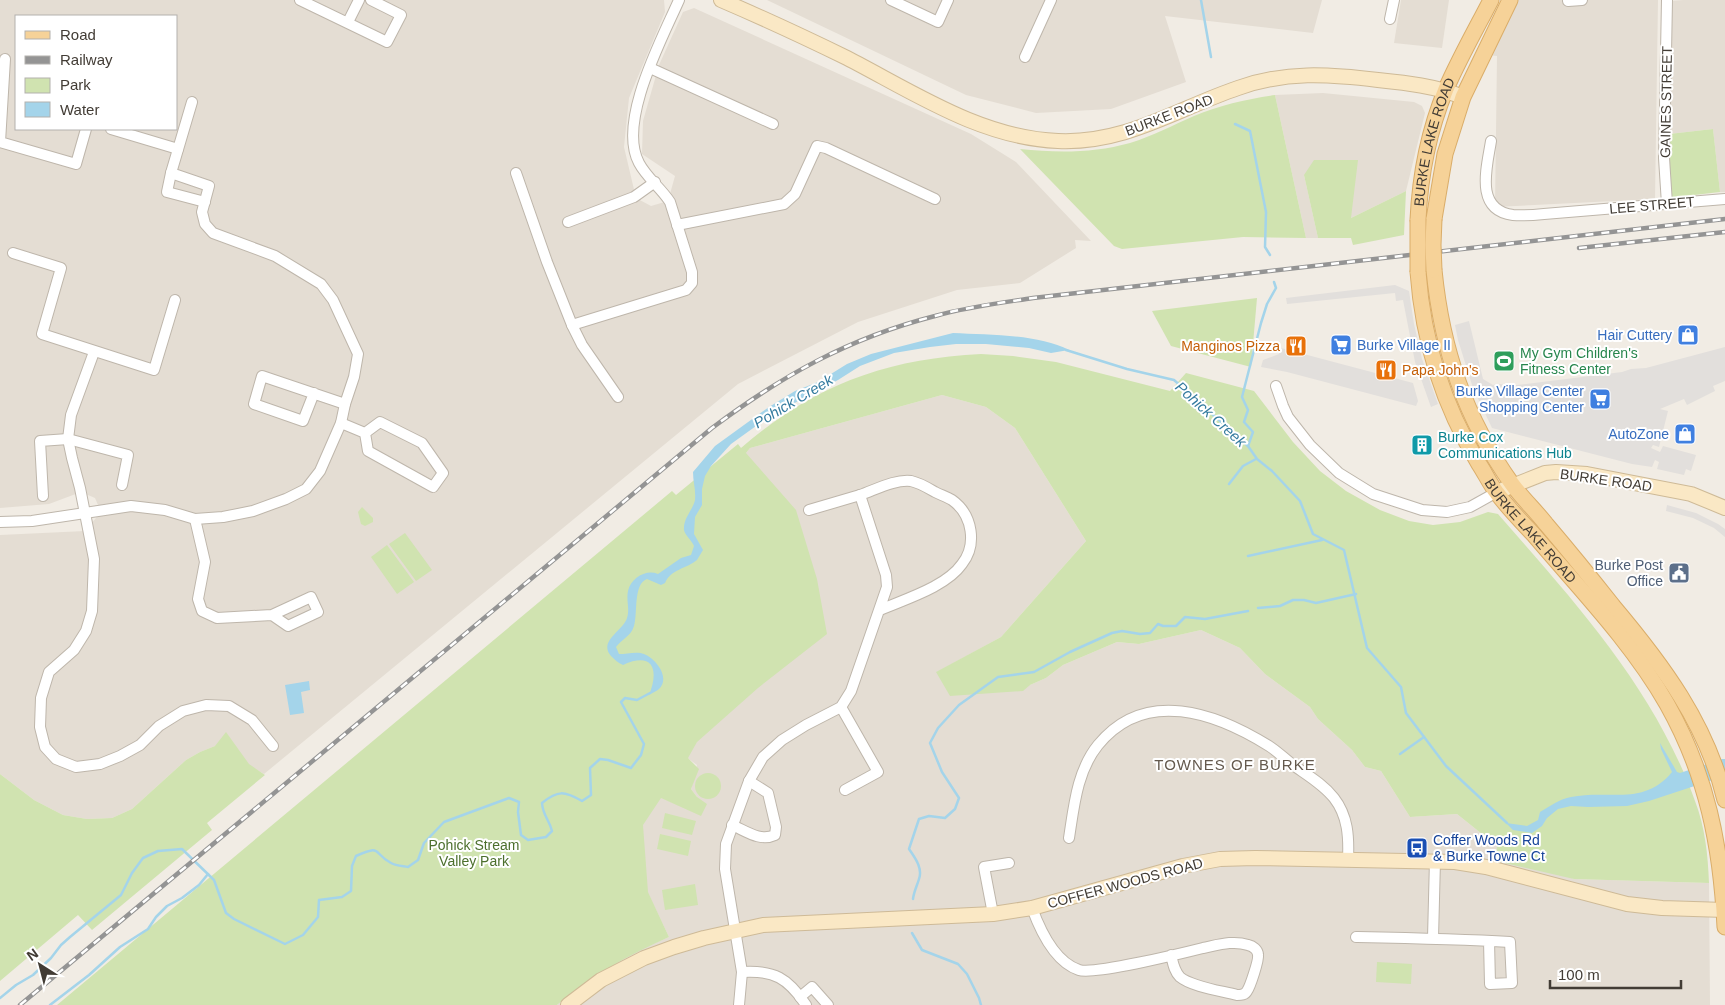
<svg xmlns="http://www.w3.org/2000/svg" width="1725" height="1005" viewBox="0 0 1725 1005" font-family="Arial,sans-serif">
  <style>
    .residential { fill: #e4ddd3; fill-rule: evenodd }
    .green { fill: #d0e3b0 }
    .parking { fill: #e2dfdc }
    .water { fill: #a4d4ea }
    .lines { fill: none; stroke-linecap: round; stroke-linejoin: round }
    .stream { stroke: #a4d4ea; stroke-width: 2.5 }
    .street-casing { stroke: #beb6ab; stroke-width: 12 }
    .secondary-casing { stroke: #ceba97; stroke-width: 16 }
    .primary-casing { stroke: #daad69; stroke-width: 17 }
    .street { stroke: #fff; stroke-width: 10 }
    .secondary { stroke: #fae8c5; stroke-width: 14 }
    .primary { stroke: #f6d298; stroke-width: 15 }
    .rail-casing { stroke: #949494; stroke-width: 4.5 }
    .rail { stroke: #fff; stroke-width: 2.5; stroke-dasharray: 8; stroke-linecap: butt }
    .primary-bridge-casing { stroke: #daad69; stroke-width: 17; stroke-linecap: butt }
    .primary-bridge { stroke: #f6d298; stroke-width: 15 }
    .labels { text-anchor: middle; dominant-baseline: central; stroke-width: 4; stroke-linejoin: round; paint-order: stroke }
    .street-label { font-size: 14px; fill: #423c35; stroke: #fff }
    .shop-label { font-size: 14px; fill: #366cbe; stroke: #fff; text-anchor: end }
    .food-label { font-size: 14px; fill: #c56008; stroke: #fff; text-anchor: end }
    .leisure-label { font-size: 14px; fill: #27864d; stroke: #fff; text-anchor: start }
    .culture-label { font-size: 14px; fill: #0d838f; stroke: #fff; text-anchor: start }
    .service-label { font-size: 14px; fill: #4e5e75; stroke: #fff; text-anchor: end }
    .transit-label { font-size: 14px; fill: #164399; stroke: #fff; text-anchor: start }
    .park-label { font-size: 14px; fill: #4c6f2d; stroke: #fff }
    .water-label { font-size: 15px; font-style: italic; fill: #347b9f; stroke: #fff }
    .neighbourhood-label { font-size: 15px; letter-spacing: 1px; fill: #64594d; stroke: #fff }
  </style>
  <rect width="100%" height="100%" fill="#f1ece4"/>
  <g class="residential">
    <path d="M0 0H664L665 12 629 98 624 147 636 198 651 206 668 201 675 176 642 154 643 121 659 65 683 12 694 8 971 134 1016 162 1091 241 1075 240 1076 248 1020 283 957 290 858 322 738 384 264 774 215 746 200 752 186 760 132 809 112 818 87 819 63 815 34 800 0 774V535L85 531 101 512 95 498 81 492 49 504 0 508ZM16 16H176V129H16Z"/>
    <path d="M767 0H1322L1313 33 1165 16 1186 82 1111 109 1036 113 966 95Z"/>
    <path d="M1401 0H1449L1442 48 1394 43Z"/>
    <path d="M1518 0H1658L1655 199 1495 207 1497 56 1488 55Z"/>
    <path d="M1683 0H1725V192H1720L1713 129 1669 134 1671 1Z"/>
    <path d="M1323 93 1414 102 1422 106 1425 113 1406 191 1351 218 1304 175 1318 238H1306L1275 95Z"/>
    <path d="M942 395 986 407 1015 428 1086 541 1001 637 937 672 1030 685 1046 678 1063 665 1117 642 1139 644 1201 630 1240 648 1265 674 1310 707 1318 719 1352 750 1365 767 1381 771 1410 817 1457 814 1497 846 1574 879 1709 883 1710 1005H557L576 989 605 969 636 951 669 937 639 874 632 785 701 815 697 797 691 789 697 765 666 742 725 479 750 448Z"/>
  </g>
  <g class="green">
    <path d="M1275 95 1306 238 1243 237 1122 249 1114 246 1020 149C1058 153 1094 153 1130 143 1153 136 1173 125 1194 116 1220 105 1247 99 1275 95Z"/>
    <path d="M1713 129 1720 192 1668 198 1669 134Z"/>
    <path d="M1314 160H1358L1351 218 1406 191 1404 235 1353 245 1351 238H1318L1304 175Z"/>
    <path d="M1257 298 1251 367 1171 346 1152 311Z"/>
    <path d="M981 354 1013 356 1056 362 1170 391 1186 373 1254 391 1293 442 1320 471 1346 491 1380 510 1409 521 1433 525 1460 522 1488 512 1498 514C1574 601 1655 689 1695 801 1705 827 1708 855 1709 883L1574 879 1496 861 1497 846 1457 814 1410 817 1381 771 1365 767 1352 750 1318 719 1310 707 1265 674 1240 648 1201 630 1139 644 1117 642 1063 665 1046 678 1030 685 1023 691 950 696 936 672 1001 637 1086 541 1015 428 986 407 942 395 750 448 746 453 796 510 817 579 827 634 758 688 697 742 688 758 699 769 691 789 697 797 707 804 701 816 661 798 643 825 648 892 669 937C628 955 591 976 557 1005H57L672 491 676 495 738 444 741 448C814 385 885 359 981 354Z"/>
    <path d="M362 507 373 518V522L365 526 361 524 358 512Z"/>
    <path d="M405 533 432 570 416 581 389 544Z"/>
    <path d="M387 545 414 582 397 594 371 557Z"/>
    <path d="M226 732 249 764 265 775 207 823 212 830 92 930 78 915 0 981V774L34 800 63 815 87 819 112 818 132 809 186 760 200 752 215 746Z"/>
    <circle cx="708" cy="786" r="13"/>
    <path d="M665 813 696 821 692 835 662 828Z"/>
    <path d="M660 834 691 841 688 856 657 849Z"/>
    <path d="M695 884 698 905 665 910 662 890Z"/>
    <path d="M1377 962 1412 964 1411 984 1376 982Z"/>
  </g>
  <g class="parking">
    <path d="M1395 285 1409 291 1414 324 1422 359 1438 404 1431 407 1415 362 1403 300 1396 301 1395 293 1287 304 1286 298Z"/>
    <path d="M1469 321 1483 379 1493 385 1498 384 1517 385 1622 372 1631 369 1646 368 1725 347V334V381L1713 386 1715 391 1687 405 1684 399 1660 409 1668 411 1659 447 1653 445 1651 448 1660 452 1663 446 1696 455 1691 471 1686 469 1684 475 1657 469 1659 462 1655 460 1652 467 1632 464 1492 428 1473 388 1458 340 1455 325Z"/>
    <path d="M1281 348 1413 383 1418 401 1416 406 1287 372 1261 367 1263 360 1279 354Z"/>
    <path d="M1667 505 1696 513 1718 524 1725 529V537L1714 528 1693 518 1666 511Z"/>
  </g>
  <g class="water">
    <path d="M953 333C988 335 1038 334 1069 350L1051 353 1029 348 986 344H956L930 347 894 353 860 366 838 380 770 416 731 444 711 466 705 476 702 489V505L695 517 694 534 703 550C701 553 699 557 697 560 686 569 671 569 665 583L661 585 647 579C633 584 638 613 634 626 631 636 622 639 616 647L619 654C627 654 637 651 644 654 655 658 671 677 659 689 657 691 652 693 649 695 659 671 654 651 623 665 618 663 615 660 611 656 598 641 623 631 627 618 630 609 626 600 628 591 631 578 646 569 658 574L681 558 691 555 694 546C692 541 685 535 684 530 683 518 693 510 695 500 696 490 693 482 693 472L715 446 769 407 795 391 818 382 847 364 871 354Z"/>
    <path d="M309 681 310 690 301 692 304 713 290 715 285 685Z"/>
    <path d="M1660 743 1677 772 1680 773 1722 759H1725V776L1649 801 1627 806 1588 807 1571 806 1558 809 1547 818 1542 826 1532 833 1513 830 1506 823 1527 826 1538 820 1540 812C1550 806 1560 799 1571 797 1609 789 1643 807 1672 772L1661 749Z"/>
  </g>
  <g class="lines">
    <g class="stream">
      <path d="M1201 0 1211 57"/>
      <path d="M1235 124 1250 131 1266 212 1265 247 1270 255"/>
      <path d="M1066 350 1127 369 1174 380 1248 446 1257 459 1272 471 1300 501 1313 534 1344 550 1367 648 1401 687 1406 713 1446 766 1507 823"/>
      <path d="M1248 446 1253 432 1244 422 1248 410 1242 397 1261 323 1267 304 1276 288 1274 282"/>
      <path d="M1229 484 1243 466 1256 459"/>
      <path d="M1248 556 1322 540"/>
      <path d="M1258 608 1280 606 1293 600H1304L1316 603 1356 594"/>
      <path d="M1400 754 1424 737"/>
      <path d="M913 899C914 891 917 886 919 879 923 868 915 858 909 849L919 819 929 816 945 818 955 809 959 798 942 772 930 743 938 728 959 705 998 677 1034 672 1070 652 1112 633 1122 631 1140 634 1150 633 1158 624 1163 626H1176L1185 617 1205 619 1248 611"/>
      <path d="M912 933 922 950 958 964 967 974 979 998 981 1005"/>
      <path d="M0 998 16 985 33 975 51 958 61 945 70 937 121 895 132 873 143 858 158 851 182 849 214 880 226 913 234 919 285 944 303 935 318 917 319 900 342 897 351 891 352 866 356 856C383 844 372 853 391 863 396 866 403 866 408 867L418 860 424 843 444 822 509 798 519 802 518 812 521 835 528 840 546 837 552 831C549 819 543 816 542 803 558 790 564 791 582 801L591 795 590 768 600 759 608 760 631 768 641 755 644 744 621 702 625 698 637 700 650 693"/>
      <path d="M50 1005 89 975 120 947 148 929 156 917 167 906 182 898 199 885 208 874"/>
    </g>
    <g class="street-casing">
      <g id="street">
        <path d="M300 0 387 42 401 15 371 0"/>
        <path d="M891 0 938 22 948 0"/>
        <path d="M1568 1 1582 0"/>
        <path d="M1390 19 1394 0"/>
        <path d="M348 22 359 0"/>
        <path d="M1025 57 1051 0"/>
        <path d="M5 59 0 142 76 164 86 129"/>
        <path d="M650 68 773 124"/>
        <path d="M111 129 178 149"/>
        <path d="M1491 141C1487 167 1474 210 1513 215 1523 216 1534 215 1544 214L1725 199"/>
        <path d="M171 173 167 192 205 202"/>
        <path d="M516 173 547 262 572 325 582 345 618 397"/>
        <path d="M1667 204 1664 158 1667 0"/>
        <path d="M568 222 634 197 655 182"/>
        <path d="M677 225 784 204 795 194 817 146 826 148 935 199"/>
        <path d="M13 253 61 268 42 334 154 370 175 300"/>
        <path d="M572 325 686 290 692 283V272L670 202C661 188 647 178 639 163 617 122 662 39 679 0"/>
        <path d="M94 352 71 415 68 439 72 458 80 488 94 559 92 611 86 631 74 650 49 672 41 698 40 727 45 747 56 759 76 767 100 764 120 756 140 745 159 726 183 711 206 705 229 706 252 720 273 746"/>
        <path d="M1276 386 1283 406 1288 417 1310 445 1339 473 1373 494 1422 510 1447 512 1470 507 1497 492"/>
        <path d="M314 393 303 421 254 404 262 376 345 404"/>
        <path d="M341 423 365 433 368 451 433 487 443 473 422 443 380 422 365 433"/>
        <path d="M43 496 40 441 68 439 128 455 122 485"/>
        <path d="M809 510 860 495"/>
        <path d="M195 519 205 562 198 599 202 611 217 618 272 615 311 597 318 612 288 626 272 615"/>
        <path d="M0 522 32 521 131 506 165 510 195 519 223 517 253 511 286 499 306 489 320 471 341 423 345 404 354 377 358 354 333 300 321 284 275 256 213 233 205 224 202 212 209 186 171 173 192 102"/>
        <path d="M841 707 878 772 845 790"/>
        <path d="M732 825C746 831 760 842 775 835L776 827 768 793 749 781"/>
        <path d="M1069 838C1074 806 1077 771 1098 745 1145 687 1216 713 1269 746 1277 751 1285 759 1293 765 1307 775 1323 784 1334 798 1348 816 1349 837 1348 859"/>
        <path d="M1032 908C1040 930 1055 962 1079 970 1093 975 1183 953 1203 948 1218 945 1233 940 1248 945 1253 946 1258 950 1258 955 1259 960 1250 987 1247 991 1245 995 1241 995 1237 995 1222 991 1192 987 1180 977 1174 971 1173 963 1171 955"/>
        <path d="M993 914 984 867 1009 863"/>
        <path d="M1356 937C1407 938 1459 939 1510 942L1512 983 1490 984 1489 941"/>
        <path d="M1433 938 1435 860"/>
        <path d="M742 972C774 970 788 978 806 1005"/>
        <path d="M800 997 812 987 828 1005"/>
        <path d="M739 1005 742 972 725 869 726 844 749 781 763 757 782 740 806 725 841 707 851 691 887 587 886 575 860 495C875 490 895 479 911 481 920 483 928 488 935 492 941 495 947 497 952 500 973 515 977 545 962 564 946 587 905 599 880 610"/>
      </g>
    </g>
    <g class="secondary-casing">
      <g id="secondary">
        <path d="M721 0C763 18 806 38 847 58 913 92 981 138 1058 141 1126 144 1176 109 1238 88 1286 71 1328 74 1378 80 1407 83 1435 86 1463 97"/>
        <path d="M1497 492 1545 473 1556 472 1587 474 1691 494 1725 508"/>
        <path d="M568 1005 601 980 644 958 674 947 704 938 763 925 993 914 1032 908 1183 866 1220 859 1255 858 1455 862 1486 867 1627 904 1662 908 1725 910"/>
      </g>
    </g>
    <g class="primary-casing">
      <g id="primary">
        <path d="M1434 219 1445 154 1463 97 1510 0"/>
        <path id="s1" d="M1418 220C1420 176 1429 130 1446 89 1459 59 1476 29 1491 0"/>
        <path d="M1434 270C1442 350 1465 418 1512 484 1522 498 1535 510 1546 524 1569 551 1591 578 1613 606 1662 664 1707 724 1725 800"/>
        <path id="s2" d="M1418 272C1423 341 1443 405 1479 464 1485 473 1490 484 1497 493 1508 508 1521 521 1534 535 1579 588 1633 644 1667 704 1707 775 1721 846 1725 927"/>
      </g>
    </g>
    <use href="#street" class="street"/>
    <use href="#secondary" class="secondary"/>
    <use href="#primary" class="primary"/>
    <g class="rail-casing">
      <g id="rail">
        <path d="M1579 248 1725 232"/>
        <path d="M20 1005 712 428C783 375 849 338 935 316 967 307 1000 303 1033 298L1725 219"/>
      </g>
    </g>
    <use href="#rail" class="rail"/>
    <g class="primary-bridge-casing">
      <g id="primary-bridge">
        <path d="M1434 219 1433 245 1434 270"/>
        <path d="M1418 220V272"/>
      </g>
    </g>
    <use href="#primary-bridge" class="primary-bridge"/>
  </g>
  <defs>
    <g id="shop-square" transform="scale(1.125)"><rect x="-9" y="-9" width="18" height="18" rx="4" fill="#3f7fe0" stroke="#fff"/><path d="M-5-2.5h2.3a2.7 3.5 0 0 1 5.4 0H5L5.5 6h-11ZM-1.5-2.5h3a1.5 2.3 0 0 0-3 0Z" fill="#fff"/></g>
    <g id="supermarket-square" transform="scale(1.125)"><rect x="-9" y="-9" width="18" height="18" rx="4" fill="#3f7fe0" stroke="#fff"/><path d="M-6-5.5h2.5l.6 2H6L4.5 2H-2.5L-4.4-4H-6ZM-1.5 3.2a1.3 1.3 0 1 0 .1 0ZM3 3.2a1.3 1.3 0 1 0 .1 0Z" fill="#fff"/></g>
    <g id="restaurant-square" transform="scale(1.125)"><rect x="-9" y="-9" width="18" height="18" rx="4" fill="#e8710a" stroke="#fff"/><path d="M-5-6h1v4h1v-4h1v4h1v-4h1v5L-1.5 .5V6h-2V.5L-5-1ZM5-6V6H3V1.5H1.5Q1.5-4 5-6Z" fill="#fff"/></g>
    <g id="stadium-square" transform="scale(1.125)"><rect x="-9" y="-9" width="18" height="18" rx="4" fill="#2e9e5b" stroke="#fff"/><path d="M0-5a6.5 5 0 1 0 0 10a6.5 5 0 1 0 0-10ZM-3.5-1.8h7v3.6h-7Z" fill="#fff"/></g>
    <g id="building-square" transform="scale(1.125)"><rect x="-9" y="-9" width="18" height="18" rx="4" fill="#0f9aa8" stroke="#fff"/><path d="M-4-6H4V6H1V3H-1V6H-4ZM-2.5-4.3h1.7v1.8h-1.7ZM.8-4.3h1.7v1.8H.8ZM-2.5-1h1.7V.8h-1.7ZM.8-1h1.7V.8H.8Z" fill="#fff"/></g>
    <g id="civic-square" transform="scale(1.125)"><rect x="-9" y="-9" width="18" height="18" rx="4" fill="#5c6f8a" stroke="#fff"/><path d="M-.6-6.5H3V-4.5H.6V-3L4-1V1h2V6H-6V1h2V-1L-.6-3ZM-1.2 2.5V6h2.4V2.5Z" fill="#fff"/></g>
    <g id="bus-square" transform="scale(1.125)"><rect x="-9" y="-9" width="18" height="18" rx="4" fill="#1a4fb4" stroke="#fff"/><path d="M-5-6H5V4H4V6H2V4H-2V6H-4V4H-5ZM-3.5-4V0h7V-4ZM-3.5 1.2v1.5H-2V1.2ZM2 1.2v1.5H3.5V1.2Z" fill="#fff"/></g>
  </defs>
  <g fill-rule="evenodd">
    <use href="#shop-square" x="1688" y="335"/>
    <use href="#supermarket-square" x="1341" y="345"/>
    <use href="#restaurant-square" x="1296" y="346"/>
    <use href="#stadium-square" x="1504" y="361"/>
    <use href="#restaurant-square" x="1386" y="370"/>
    <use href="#supermarket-square" x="1600" y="399"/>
    <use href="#shop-square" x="1685" y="434"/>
    <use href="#building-square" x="1422" y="445"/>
    <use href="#civic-square" x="1679" y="573"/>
    <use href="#bus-square" x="1417" y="848"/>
  </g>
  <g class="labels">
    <g class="street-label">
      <text transform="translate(1666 102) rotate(-89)">GAINES STREET</text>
      <text transform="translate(1169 115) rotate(-21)">BURKE ROAD</text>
      <text stroke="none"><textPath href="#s1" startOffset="80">BURKE LAKE ROAD</textPath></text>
      <text transform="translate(1652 205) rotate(-5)">LEE STREET</text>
      <text transform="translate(1606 480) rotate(8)">BURKE ROAD</text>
      <text stroke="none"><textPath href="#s2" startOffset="288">BURKE LAKE ROAD</textPath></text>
      <text transform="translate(1125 883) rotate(-15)">COFFER WOODS ROAD</text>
    </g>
    <g class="shop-label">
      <text x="1672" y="335">Hair Cuttery</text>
      <text x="1357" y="345" text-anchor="start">Burke Village II</text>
      <text x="1584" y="391">Burke Village Center<tspan x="1584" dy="16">Shopping Center</tspan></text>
      <text x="1669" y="434">AutoZone</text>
    </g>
    <g class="food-label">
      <text x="1280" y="346">Manginos Pizza</text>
      <text x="1402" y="370" text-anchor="start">Papa John's</text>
    </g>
    <g class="leisure-label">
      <text x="1520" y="353">My Gym Children's<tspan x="1520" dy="16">Fitness Center</tspan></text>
    </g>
    <g class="culture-label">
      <text x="1438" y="437">Burke Cox<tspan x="1438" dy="16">Communications Hub</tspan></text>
    </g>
    <g class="service-label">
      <text x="1663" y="565">Burke Post<tspan x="1663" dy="16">Office</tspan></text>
    </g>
    <g class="transit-label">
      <text x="1433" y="840">Coffer Woods Rd<tspan x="1433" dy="16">&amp; Burke Towne Ct</tspan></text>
    </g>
    <g class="park-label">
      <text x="474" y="845">Pohick Stream<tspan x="474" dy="16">Valley Park</tspan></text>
    </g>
    <g class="water-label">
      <text transform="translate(793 401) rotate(-31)">Pohick Creek</text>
      <text transform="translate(1211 414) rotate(42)">Pohick Creek</text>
    </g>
    <g class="neighbourhood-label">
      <text x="1235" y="764">TOWNES OF BURKE</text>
    </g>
  </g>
  <rect x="15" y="15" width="162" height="115" fill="#ffffff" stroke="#b3b1ae"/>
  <rect x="25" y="31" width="25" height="8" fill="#f6d298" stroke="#b3b1ae"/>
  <text x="60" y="40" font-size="15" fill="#423c35">Road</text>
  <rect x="25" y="56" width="25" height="8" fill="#949494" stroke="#b3b1ae"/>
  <text x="60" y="65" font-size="15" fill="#423c35">Railway</text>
  <rect x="25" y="78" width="25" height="15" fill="#d0e3b0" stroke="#b3b1ae"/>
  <text x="60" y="90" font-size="15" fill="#423c35">Park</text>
  <rect x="25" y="102" width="25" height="15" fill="#a4d4ea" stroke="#b3b1ae"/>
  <text x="60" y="115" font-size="15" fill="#423c35">Water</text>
  <g transform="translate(40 965) rotate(324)" stroke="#ffffff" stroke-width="4" paint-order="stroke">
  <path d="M0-4L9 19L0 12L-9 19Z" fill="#423c35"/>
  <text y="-8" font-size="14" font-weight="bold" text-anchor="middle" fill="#423c35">N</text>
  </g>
  <path d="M1550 980v8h131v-8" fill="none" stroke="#423c35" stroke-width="2.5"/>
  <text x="1558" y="980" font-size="15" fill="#423c35" stroke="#ffffff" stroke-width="4" paint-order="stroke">100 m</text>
</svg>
